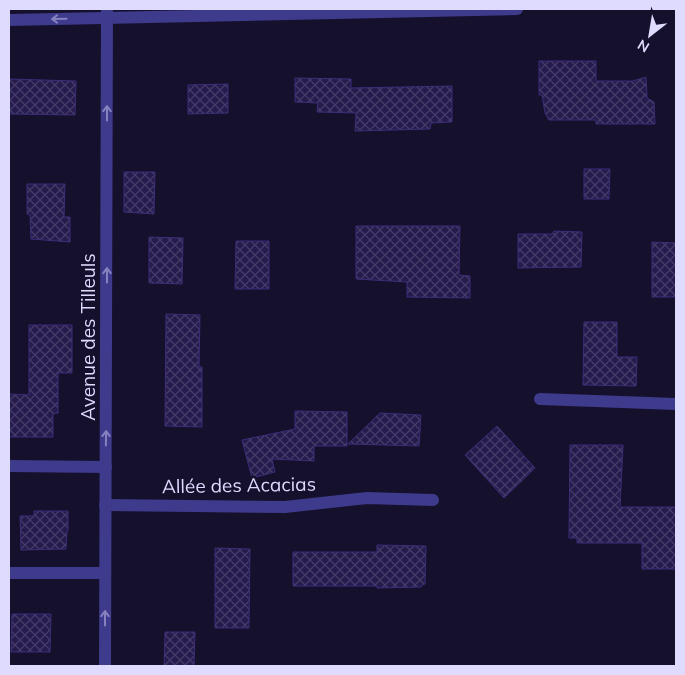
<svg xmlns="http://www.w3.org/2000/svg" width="685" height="675" viewBox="0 0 685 675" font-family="Mulish,sans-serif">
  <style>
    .building { fill: url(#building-cross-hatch); stroke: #3d2d7a }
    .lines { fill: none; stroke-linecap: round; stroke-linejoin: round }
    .lane { stroke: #3e3a8c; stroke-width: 12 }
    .street { stroke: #3e3a8c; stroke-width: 12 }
    .oneway { stroke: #8682c0 }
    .labels { text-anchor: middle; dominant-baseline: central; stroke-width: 5; stroke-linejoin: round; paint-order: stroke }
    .street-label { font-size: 19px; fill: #dfdbff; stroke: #15102c }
  </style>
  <defs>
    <pattern id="building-cross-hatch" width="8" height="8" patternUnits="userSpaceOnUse" patternTransform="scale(1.25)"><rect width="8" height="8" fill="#261b4d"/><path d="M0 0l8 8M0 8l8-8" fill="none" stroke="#453c68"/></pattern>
  </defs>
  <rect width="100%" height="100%" fill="#15102c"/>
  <g class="building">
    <path d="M539 61H596V81H633L646 77 647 98 654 102 655 124H596V120H549L545 113 542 95H539Z"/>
    <path d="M295 78 351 79V88L452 86V122L431 123 430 129 355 131 356 113 317 112 318 103 295 102Z"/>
    <path d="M9 79 76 81 75 115 9 114Z"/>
    <path d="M228 84V113L188 114V85Z"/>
    <path d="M584 169H610L609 199H584Z"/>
    <path d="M124 172H155L154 214 124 212Z"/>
    <path d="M27 184H65L64 217H70V242L31 239 30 215 27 214Z"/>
    <path d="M356 226H460L459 275 470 276V298L407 297V282L356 279Z"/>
    <path d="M554 231 582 232 581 267 518 268V234H552Z"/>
    <path d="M149 237 183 238 182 284 149 283Z"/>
    <path d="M236 241H269V289H235Z"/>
    <path d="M652 242 676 243V297H652Z"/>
    <path d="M166 314 200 315 199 367H202V427L165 426Z"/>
    <path d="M584 322H617V357H637L636 386 583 385Z"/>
    <path d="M29 325H72V373H58V413L53 414V437H9V394L29 395Z"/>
    <path d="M295 411 347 412V446H314V461L272 459 275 472 252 478 242 440 295 429Z"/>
    <path d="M380 413 421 415 419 446 348 444Z"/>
    <path d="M497 426 535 468 504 498 465 455Z"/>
    <path d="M570 445H623L620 507H676V569H642V543H577V538H569Z"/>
    <path d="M34 511H68V531L67 532 66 549 21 550 20 516H34Z"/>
    <path d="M377 545 426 546 425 584 422 585 421 587 377 588V586H293V552H377Z"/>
    <path d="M215 548 250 549 249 628H215Z"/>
    <path d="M12 614H51L50 652H11Z"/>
    <path d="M165 632H195L194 666H164Z"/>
  </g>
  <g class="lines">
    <path class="lane" d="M540 399 676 404"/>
    <g class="street">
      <path d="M9 20 517 9"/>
      <path d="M9 466 106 467"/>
      <path d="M105 505 285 507 367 498 433 500"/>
      <path d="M9 573H105"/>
      <path d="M105 666 107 9"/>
    </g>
  </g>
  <defs><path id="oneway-shaft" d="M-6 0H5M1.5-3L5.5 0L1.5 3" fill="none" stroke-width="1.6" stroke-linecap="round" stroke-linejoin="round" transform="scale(1.25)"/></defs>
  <g class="oneway">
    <use href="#oneway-shaft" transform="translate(59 19) rotate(179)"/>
    <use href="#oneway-shaft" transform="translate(107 113) rotate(-90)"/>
    <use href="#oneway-shaft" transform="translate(107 275) rotate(-90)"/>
    <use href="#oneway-shaft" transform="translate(106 438) rotate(-89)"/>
    <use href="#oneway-shaft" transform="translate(105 618) rotate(-90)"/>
  </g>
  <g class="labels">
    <g class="street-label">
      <text transform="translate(88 337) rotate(-90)">Avenue des Tilleuls</text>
      <text transform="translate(239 485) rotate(-1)">Allée des Acacias</text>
    </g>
  </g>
  <rect width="685" height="675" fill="none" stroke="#dfdbff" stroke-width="20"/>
  <g transform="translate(650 35) rotate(211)" stroke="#15102c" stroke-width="4" paint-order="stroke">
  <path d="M0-4L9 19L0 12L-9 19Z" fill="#dfdbff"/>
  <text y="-8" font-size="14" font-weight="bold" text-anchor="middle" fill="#dfdbff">N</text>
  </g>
</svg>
